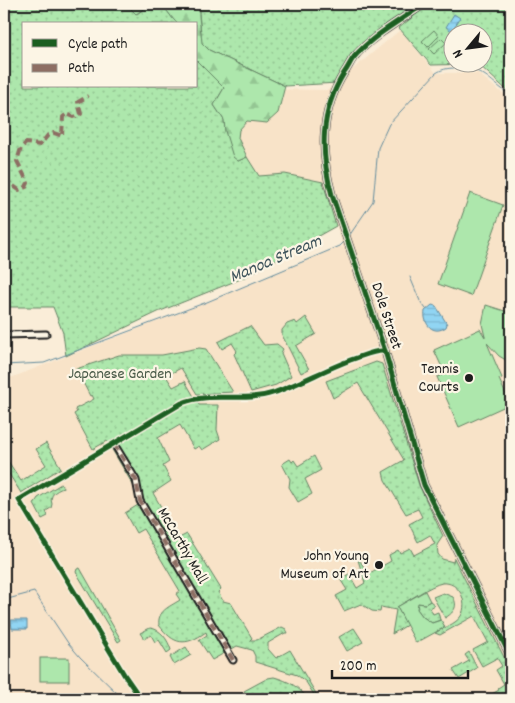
<svg xmlns="http://www.w3.org/2000/svg" width="515" height="703" viewBox="0 0 515 703" font-family="Dekko,sans-serif">
  <style>
    .built { fill: #f8e3c8 }
    .grass { fill: url(#grass-dots); stroke: #648264; fill-rule: evenodd }
    .forest { fill: url(#forest-firs); stroke: #648264 }
    .garden { fill: #ade7ac; stroke: #648264 }
    .water { fill: url(#water-rules); stroke: #628b9d }
    .lines { fill: none; stroke-linecap: round; stroke-linejoin: round }
    .stream { stroke: #628b9d; stroke-width: 1 }
    .minor-casing { stroke: #1c1c1c; stroke-width: 9 }
    .minor { stroke: #fcf5e5; stroke-width: 5 }
    .quiet { stroke: #8d6e63; stroke-width: 4; stroke-dasharray: 8 4; stroke-linecap: butt }
    .cycleway-casing { stroke: #fcf5e5; stroke-width: 8 }
    .cycleway { stroke: #1b5e20; stroke-width: 5 }
    .poi-dot { fill: #1c1c1c; stroke: #fcf5e5; stroke-width: 2 }
    .labels { text-anchor: middle; dominant-baseline: central; stroke-width: 4.5; stroke-linejoin: round; paint-order: stroke }
    .street-label { font-size: 16px; fill: #1c1c1c; stroke: #fcf5e5 }
    .poi-label { font-size: 16px; fill: #1c1c1c; stroke: #fcf5e5; text-anchor: end }
    .park-label { font-size: 16px; fill: #485947; stroke: #fcf5e5 }
    .water-label { font-size: 18px; font-style: italic; fill: #3f545c; stroke: #fcf5e5 }
  </style>
  <defs>
    <pattern id="grass-dots" width="8" height="8" patternUnits="userSpaceOnUse" patternTransform="scale(1.25)"><rect width="8" height="8" fill="#ade7ac"/><path d="M2 2h.1M6 6h.1" fill="none" stroke="#94c693" stroke-width="1.8" stroke-linecap="round"/></pattern>
    <pattern id="forest-firs" width="22" height="20" patternUnits="userSpaceOnUse" patternTransform="scale(1.25)"><rect width="22" height="20" fill="#ade7ac"/><path d="M5 1l3.5 6h-7zM16 11l3.5 6h-7z" fill="#94c693"/></pattern>
    <pattern id="water-rules" width="6" height="5" patternUnits="userSpaceOnUse" patternTransform="scale(1.25)"><rect width="6" height="5" fill="#91d5f3"/><path d="M0 2.5h6" fill="none" stroke="#7cb6d0"/></pattern>
  </defs>
  <rect width="100%" height="100%" fill="#faedd8"/>
  <filter id="ink" filterUnits="userSpaceOnUse"><feTurbulence type="fractalNoise" baseFrequency=".02" numOctaves="2"/><feDisplacementMap in="SourceGraphic" scale="10" xChannelSelector="R" yChannelSelector="G"/><feConvolveMatrix kernelMatrix="1 2 1 2 8 2 1 2 1" color-interpolation-filters="sRGB"/></filter>
  <g filter="url(#ink)">
    <path class="built" d="M400 30 436 73H478L498 90 511 98V699H4V377H13L207 302 340 246 343 248 334 217 230 170 242 89 328 90Z"/>
    <g class="grass">
      <path d="M4 4H126L137 14 151 4H160C168 10 171 18 178 24H24V86H196V60L224 88 214 105 224 120 225 131 238 161 247 157 259 176 285 174 323 182 336 226 243 278 158 312 66 356 63 333 53 307H4Z"/>
      <path d="M199 4H417L413 12 390 26 354 57 338 83 285 86 209 50 201 43C202 29 198 17 199 4Z"/>
      <path d="M429 4H511V94L478 64 431 65 399 28ZM452 32H482V62H452Z"/>
      <path d="M306 317 316 334 296 346 309 369 301 373 282 335V330L287 324 295 321 297 324Z"/>
      <path d="M250 326 264 345 277 344 283 349 281 353 291 376 276 385 251 392 234 354 237 351 232 343 222 349 218 342Z"/>
      <path d="M199 348 206 349 233 392 197 394 181 368 166 376 173 387 185 381 199 405H218L217 430 220 439 202 450 199 446 194 449 180 425 158 438 169 462 163 466 171 481 153 493 179 538 187 534 221 589 218 592 223 601 231 603 252 638 250 640H257L282 627 286 629 288 633H285L268 643V649L276 658 290 650 318 697 316 698 306 682 297 675 255 662V656L252 650 237 646 212 660 199 640 207 635 206 632C185 647 174 645 159 625 157 611 169 607 180 600L176 594 180 591 143 529 136 533 125 513 138 505 136 490 107 441 93 449 74 414 77 412 75 409 94 399 92 395 90 396 76 369 119 355H162Z"/>
      <path d="M376 362 382 364 419 485 443 536 437 545 438 554 442 559 453 562 454 558 511 671V699H483L499 690 498 688 504 684 496 670 502 666 497 658 482 666 473 650 488 642 474 616 440 635 435 633C443 628 456 624 461 616 469 602 459 581 442 583 431 585 408 601 397 607L407 625 392 634 396 610 381 607 380 612 372 611 361 604 344 611 336 596 347 590 340 579 349 574 357 588 365 583 358 560 359 559 368 574 391 561 389 555 398 550 400 553 410 548 414 555 435 544 430 535 418 542 409 524 422 517 418 509 406 514 385 480 383 472 404 460 358 383 333 398 326 381Z"/>
      <path d="M46 443 61 468 21 493 4 466V460L6 458 21 481 46 465 36 449Z"/>
      <path d="M314 456 321 470 305 479 312 494 298 502 289 487 290 479 282 464 290 459 292 462 294 460 298 466Z"/>
      <path d="M61 484 63 488C55 491 49 495 52 504L51 508 46 511 48 516 42 519 34 504 38 498Z"/>
      <path d="M80 568 121 640 118 642 76 572 77 569Z"/>
      <path d="M443 593 453 597C459 607 453 613 445 618L433 597Z"/>
      <path d="M430 601 435 605 430 608 433 614 438 612 440 620 432 623 423 617 417 609V603L425 604Z"/>
      <path d="M150 628C161 629 168 640 171 650L167 653 159 640 155 642 151 635 144 639 140 633Z"/>
      <path d="M354 628 363 642 347 651 339 637Z"/>
      <path d="M186 647 191 655 174 665 170 657Z"/>
      <path d="M469 652 477 668 459 679 453 670 469 661 465 655Z"/>
      <path d="M274 677C289 681 299 687 308 699H287L285 696 280 699H249L244 691 268 678Z"/>
    </g>
    <g class="forest">
      <path d="M126 4H151L136 14Z"/>
      <path d="M160 4H199C198 17 201 29 202 43L209 50 285 86 278 113 267 123 247 121 239 130 238 138 247 157 238 161 233 157 225 131 224 120 214 105 224 88 196 60V24H178C171 18 168 10 160 4Z"/>
    </g>
    <g class="garden">
      <path d="M434 30 439 36 428 47 422 41Z"/>
      <path d="M441 38 446 43 434 54 429 49Z"/>
      <path d="M470 193 503 205 471 296 438 284Z"/>
      <path d="M486 305 511 313V363L499 356 487 343 502 378 499 379 510 404 459 427 437 377 445 374 434 350 480 329 485 337 482 324Z"/>
      <path d="M425 591 430 601 425 604 418 603 417 609 423 617 432 623 441 620 445 627 416 643 397 607Z"/>
      <rect x="40" y="658" width="29" height="23"/>
    </g>
    <g class="water">
      <path d="M454 14 460 18 452 31 446 27Z"/>
      <path d="M432 305 436 306 447 324 446 327C433 336 423 324 425 311Z"/>
      <path d="M11 620H27V629H12Z"/>
    </g>
    <g class="lines">
      <g class="stream">
        <path d="M349 236 373 201 378 148 389 124 436 73C444 68 450 68 459 68 487 69 490 83 511 95"/>
        <path d="M410 277 420 301 426 309"/>
        <path d="M4 365 44 363 207 302 340 246 345 241"/>
        <path d="M4 600 34 592 68 643 80 657 123 699"/>
      </g>
      <g class="minor-casing">
        <g id="minor">
          <path d="M424 4C401 20 373 35 354 57 350 62 348 68 344 73 320 112 320 152 332 195L385 351 424 485 511 657"/>
          <path d="M4 335 46 334"/>
          <path d="M114 444 136 480 140 501 233 660"/>
        </g>
      </g>
      <use href="#minor" class="minor"/>
      <g class="quiet">
        <path d="M4 179 19 190 26 187 28 183 17 161 21 148 26 143 40 145 48 135 54 133 62 136 63 117 67 114 74 117 81 114 78 102 88 96"/>
        <path d="M114 444 136 480 140 501 233 660"/>
      </g>
      <g class="cycleway-casing">
        <g id="cycleway">
          <path d="M424 4C401 20 373 35 354 57 350 62 348 68 344 73 320 112 320 152 332 195L385 351 424 485 511 657"/>
          <path d="M141 699 125 676 19 500 182 403C212 391 243 403 273 393 302 383 329 367 359 357 367 354 376 350 385 351"/>
        </g>
      </g>
      <use href="#cycleway" class="cycleway"/>
    </g>
  </g>
  <g class="poi-dot">
    <circle cx="469" cy="378" r="5"/>
    <circle cx="379" cy="565" r="5"/>
  </g>
  <g class="labels">
    <g class="street-label">
      <text transform="translate(386 316) rotate(72)">Dole Street</text>
      <text transform="translate(182 546) rotate(60)">McCarthy Mall</text>
    </g>
    <g class="poi-label">
      <text x="459" y="369">Tennis<tspan x="459" dy="18">Courts</tspan></text>
      <text x="369" y="556">John Young<tspan x="369" dy="18">Museum of Art</tspan></text>
    </g>
    <g class="park-label">
      <text x="120" y="374">Japanese Garden</text>
    </g>
    <g class="water-label">
      <text transform="translate(276 260) rotate(-23)">Manoa Stream</text>
    </g>
  </g>
  <rect width="515" height="703" fill="none" stroke="#fcf5e5" stroke-width="20"/>
  <rect x="10" y="10" width="495" height="683" fill="none" stroke="#1c1c1c" stroke-width="2" filter="url(#ink)"/>
  <rect x="22" y="22" width="175" height="65" fill="#fcf5e5" stroke="#a29e95"/>
  <rect x="32" y="39" width="25" height="8" fill="#1b5e20" stroke="#a29e95"/>
  <text x="68" y="48" font-size="15" fill="#1c1c1c">Cycle path</text>
  <rect x="32" y="64" width="25" height="8" fill="#8d6e63" stroke="#a29e95"/>
  <text x="68" y="72" font-size="15" fill="#1c1c1c">Path</text>
  <g transform="translate(468 48) rotate(241)"><circle r="24" fill="#fcf5e5" stroke="#a29e95"/>
  <path d="M0-4L9 19L0 12L-9 19Z" fill="#1c1c1c"/>
  <text y="-8" font-size="14" font-weight="bold" text-anchor="middle" fill="#1c1c1c">N</text>
  </g>
  <path d="M332 670v8h136v-8" fill="none" stroke="#1c1c1c" stroke-width="2.5"/>
  <text x="340" y="670" font-size="15" fill="#1c1c1c" stroke="#fcf5e5" stroke-width="4" paint-order="stroke">200 m</text>
</svg>
